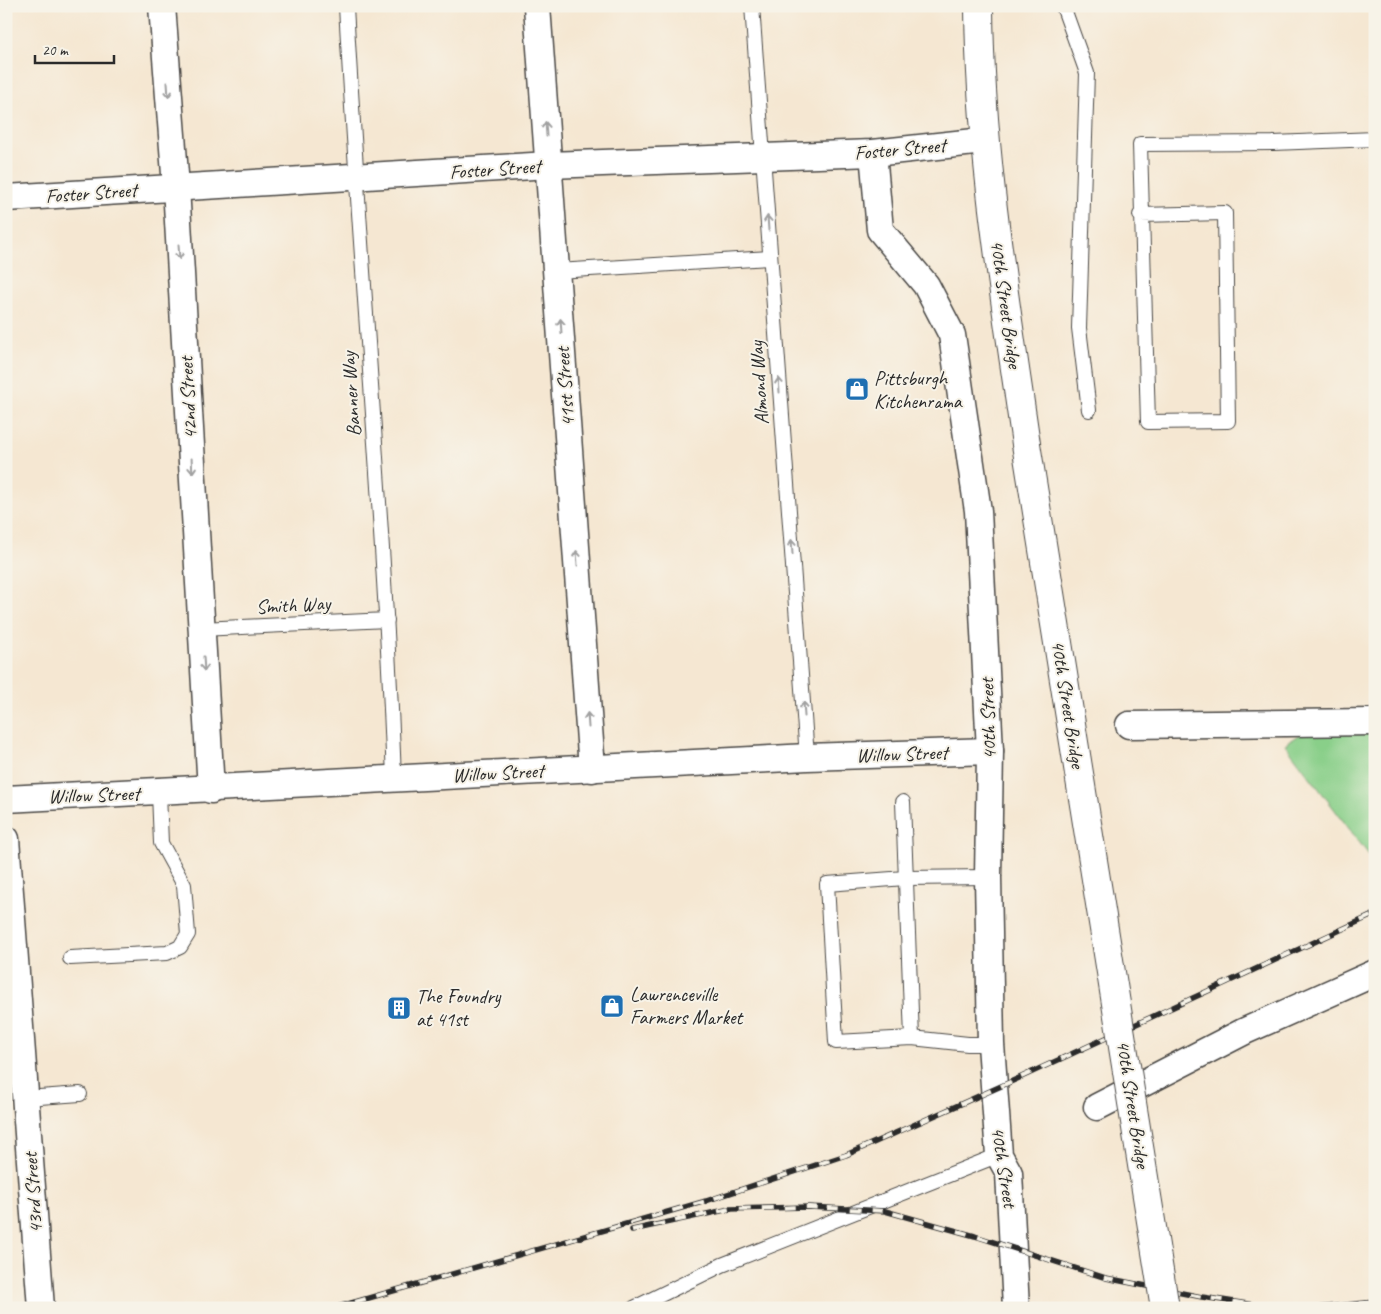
<svg xmlns="http://www.w3.org/2000/svg" width="1381" height="1314" viewBox="0 0 1381 1314" font-family="Caveat,sans-serif">
  <style>
    .green { fill: #89cf89; stroke: #5a7d5a }
    .lines { fill: none; stroke-linecap: round; stroke-linejoin: round }
    .lane-casing { stroke: #494744; stroke-width: 16 }
    .street-casing { stroke: #494744; stroke-width: 29 }
    .primary-casing { stroke: #494744; stroke-width: 30 }
    .lane { stroke: #fff; stroke-width: 14 }
    .street { stroke: #fff; stroke-width: 26 }
    .primary { stroke: #fff; stroke-width: 28 }
    .rail-casing { stroke: #2b2b2b; stroke-width: 5.5 }
    .rail { stroke: #f7f3e8; stroke-width: 4; stroke-dasharray: 11; stroke-linecap: butt }
    .primary-bridge-casing { stroke: #494744; stroke-width: 30; stroke-linecap: butt }
    .primary-bridge { stroke: #fff; stroke-width: 28 }
    .oneway { stroke: #a0a0a0 }
    .labels { text-anchor: middle; dominant-baseline: central; stroke-width: 4; stroke-linejoin: round; paint-order: stroke }
    .street-label { font-size: 20px; fill: #2b2b2b; stroke: #f7f3e8 }
    .poi-label { font-size: 20px; fill: #2b2b2b; stroke: #f7f3e8; text-anchor: start }
  </style>
  <rect width="100%" height="100%" fill="#f7f3e8"/>
  <filter id="ink" filterUnits="userSpaceOnUse"><feTurbulence type="fractalNoise" baseFrequency=".02" numOctaves="2"/><feDisplacementMap in="SourceGraphic" scale="10" xChannelSelector="R" yChannelSelector="G"/><feConvolveMatrix kernelMatrix="1 2 1 2 8 2 1 2 1" color-interpolation-filters="sRGB"/></filter>
  <filter id="wash" filterUnits="userSpaceOnUse"><feTurbulence type="fractalNoise" baseFrequency=".0096" numOctaves="4" result="noise"/><feDisplacementMap in="SourceGraphic" scale="20" xChannelSelector="R" yChannelSelector="G"/><feGaussianBlur stdDeviation="1.12" result="paint"/><feColorMatrix in="noise" values="0 0 0 0 0 0 0 0 0 0 0 0 0 0 0 0 0 1.4 0 .05"/><feComposite in="paint" operator="in"/></filter>
  <g filter="url(#wash)">
    <rect width="100%" height="100%" fill="#f5e7d2"/>
    <path class="green" d="M1304 731H1375V852L1369 855 1285 744Z"/>
  </g>
  <g filter="url(#ink)">
    <g class="lines">
      <g class="lane-casing">
        <g id="lane">
          <path d="M346 6C360 264 384 520 394 778"/>
          <path d="M752 6 807 757"/>
          <path d="M1063 6 1087 73 1079 328 1089 410"/>
          <path d="M1140 215 1225 213 1228 421 1148 422 1140 144 1273 143 1375 139"/>
          <path d="M557 271 770 258"/>
          <path d="M202 629 387 620"/>
          <path d="M903 802 912 1038"/>
          <path d="M988 877 905 878 827 884 836 1042 912 1038 968 1044H991"/>
          <path d="M70 958 167 953 180 947 188 934 184 885 161 843 159 793"/>
          <path d="M26 1098 80 1094"/>
          <path d="M634 1308 722 1265 999 1155"/>
        </g>
      </g>
      <g class="street-casing">
        <g id="street">
          <path d="M162 6 176 187 211 790"/>
          <path d="M537 6 592 769"/>
          <path d="M873 153 880 230 926 285 952 335 978 511 990 751 988 877 991 1044 999 1155 1009 1173 1016 1308"/>
          <path d="M6 198 549 165 873 153 984 141"/>
          <path d="M1129 725 1375 722"/>
          <path d="M6 799 807 757 990 751"/>
          <path d="M6 839 41 1308"/>
          <path d="M1097 1107 1245 1031 1375 973"/>
        </g>
      </g>
      <g class="primary-casing">
        <path id="primary" d="M979 6C980 154 1005 298 1026 444"/>
      </g>
      <use href="#lane" class="lane"/>
      <use href="#street" class="street"/>
      <use href="#primary" class="primary"/>
      <g class="rail-casing">
        <g id="rail">
          <path d="M632 1230 730 1209 809 1207 885 1211 975 1236 1106 1278 1202 1297 1274 1308"/>
          <path d="M334 1308 706 1201 846 1155 1017 1079 1375 914"/>
          <path d="M1316 1308 1375 1302"/>
        </g>
      </g>
      <use href="#rail" class="rail"/>
      <g class="primary-bridge-casing">
        <path id="primary-bridge" d="M1026 444 1165 1308"/>
      </g>
      <use href="#primary-bridge" class="primary-bridge"/>
    </g>
    <defs><path id="oneway-shaft" d="M-6 0H5M1.5-3L5.5 0L1.5 3" fill="none" stroke-width="1.6" stroke-linecap="round" stroke-linejoin="round" transform="scale(1.25)"/></defs>
    <g class="oneway">
      <use href="#oneway-shaft" transform="translate(168 90) rotate(86)"/>
      <use href="#oneway-shaft" transform="translate(546 129) rotate(-94)"/>
      <use href="#oneway-shaft" transform="translate(768 223) rotate(-94)"/>
      <use href="#oneway-shaft" transform="translate(179 252) rotate(86)"/>
      <use href="#oneway-shaft" transform="translate(561 326) rotate(-94)"/>
      <use href="#oneway-shaft" transform="translate(779 385) rotate(-94)"/>
      <use href="#oneway-shaft" transform="translate(192 466) rotate(87)"/>
      <use href="#oneway-shaft" transform="translate(792 547) rotate(-94)"/>
      <use href="#oneway-shaft" transform="translate(577 558) rotate(-94)"/>
      <use href="#oneway-shaft" transform="translate(204 664) rotate(86)"/>
      <use href="#oneway-shaft" transform="translate(804 709) rotate(-94)"/>
      <use href="#oneway-shaft" transform="translate(588 720) rotate(-94)"/>
    </g>
  </g>
  <defs>
    <g id="shop-square" transform="scale(1.25)"><rect x="-9" y="-9" width="18" height="18" rx="4" fill="#1f6fb2" stroke="#f7f3e8"/><path d="M-5-2.5h2.3a2.7 3.5 0 0 1 5.4 0H5L5.5 6h-11ZM-1.5-2.5h3a1.5 2.3 0 0 0-3 0Z" fill="#fff"/></g>
    <g id="building-square" transform="scale(1.25)"><rect x="-9" y="-9" width="18" height="18" rx="4" fill="#1f6fb2" stroke="#f7f3e8"/><path d="M-4-6H4V6H1V3H-1V6H-4ZM-2.5-4.3h1.7v1.8h-1.7ZM.8-4.3h1.7v1.8H.8ZM-2.5-1h1.7V.8h-1.7ZM.8-1h1.7V.8H.8Z" fill="#fff"/></g>
  </defs>
  <g fill-rule="evenodd">
    <use href="#shop-square" x="857" y="389"/>
    <use href="#shop-square" x="612" y="1006"/>
    <use href="#building-square" x="399" y="1008"/>
  </g>
  <g class="labels">
    <g class="street-label">
      <text transform="translate(900 149) rotate(-5)">Foster Street</text>
      <text transform="translate(495 169) rotate(-4)">Foster Street</text>
      <text transform="translate(91 193) rotate(-4)">Foster Street</text>
      <text transform="translate(1006 304) rotate(82)">40th Street Bridge</text>
      <text transform="translate(759 383) rotate(-94)">Almond Way</text>
      <text transform="translate(565 387) rotate(-94)">41st Street</text>
      <text transform="translate(351 394) rotate(-94)">Banner Way</text>
      <text transform="translate(188 398) rotate(-93)">42nd Street</text>
      <text transform="translate(293 605) rotate(-3)">Smith Way</text>
      <text transform="translate(1068 704) rotate(81)">40th Street Bridge</text>
      <text transform="translate(988 719) rotate(-92)">40th Street</text>
      <text transform="translate(902 754) rotate(-2)">Willow Street</text>
      <text transform="translate(498 773) rotate(-3)">Willow Street</text>
      <text transform="translate(94 795) rotate(-2)">Willow Street</text>
      <text transform="translate(1133 1104) rotate(81)">40th Street Bridge</text>
      <text transform="translate(1004 1167) rotate(81)">40th Street</text>
      <text transform="translate(33 1193) rotate(-94)">43rd Street</text>
    </g>
    <g class="poi-label">
      <text x="874" y="378">Pittsburgh<tspan x="874" dy="23">Kitchenrama</tspan></text>
      <text x="630" y="994">Lawrenceville<tspan x="630" dy="23">Farmers Market</tspan></text>
      <text x="416" y="996">The Foundry<tspan x="416" dy="23">at 41st</tspan></text>
    </g>
  </g>
  <rect width="1381" height="1314" fill="none" stroke="#f7f3e8" stroke-width="25"/>
  <path d="M35 55v8h79v-8" fill="none" stroke="#2b2b2b" stroke-width="2.5"/>
  <text x="42" y="55" font-size="15" fill="#2b2b2b" stroke="#f7f3e8" stroke-width="4" paint-order="stroke">20 m</text>
</svg>
